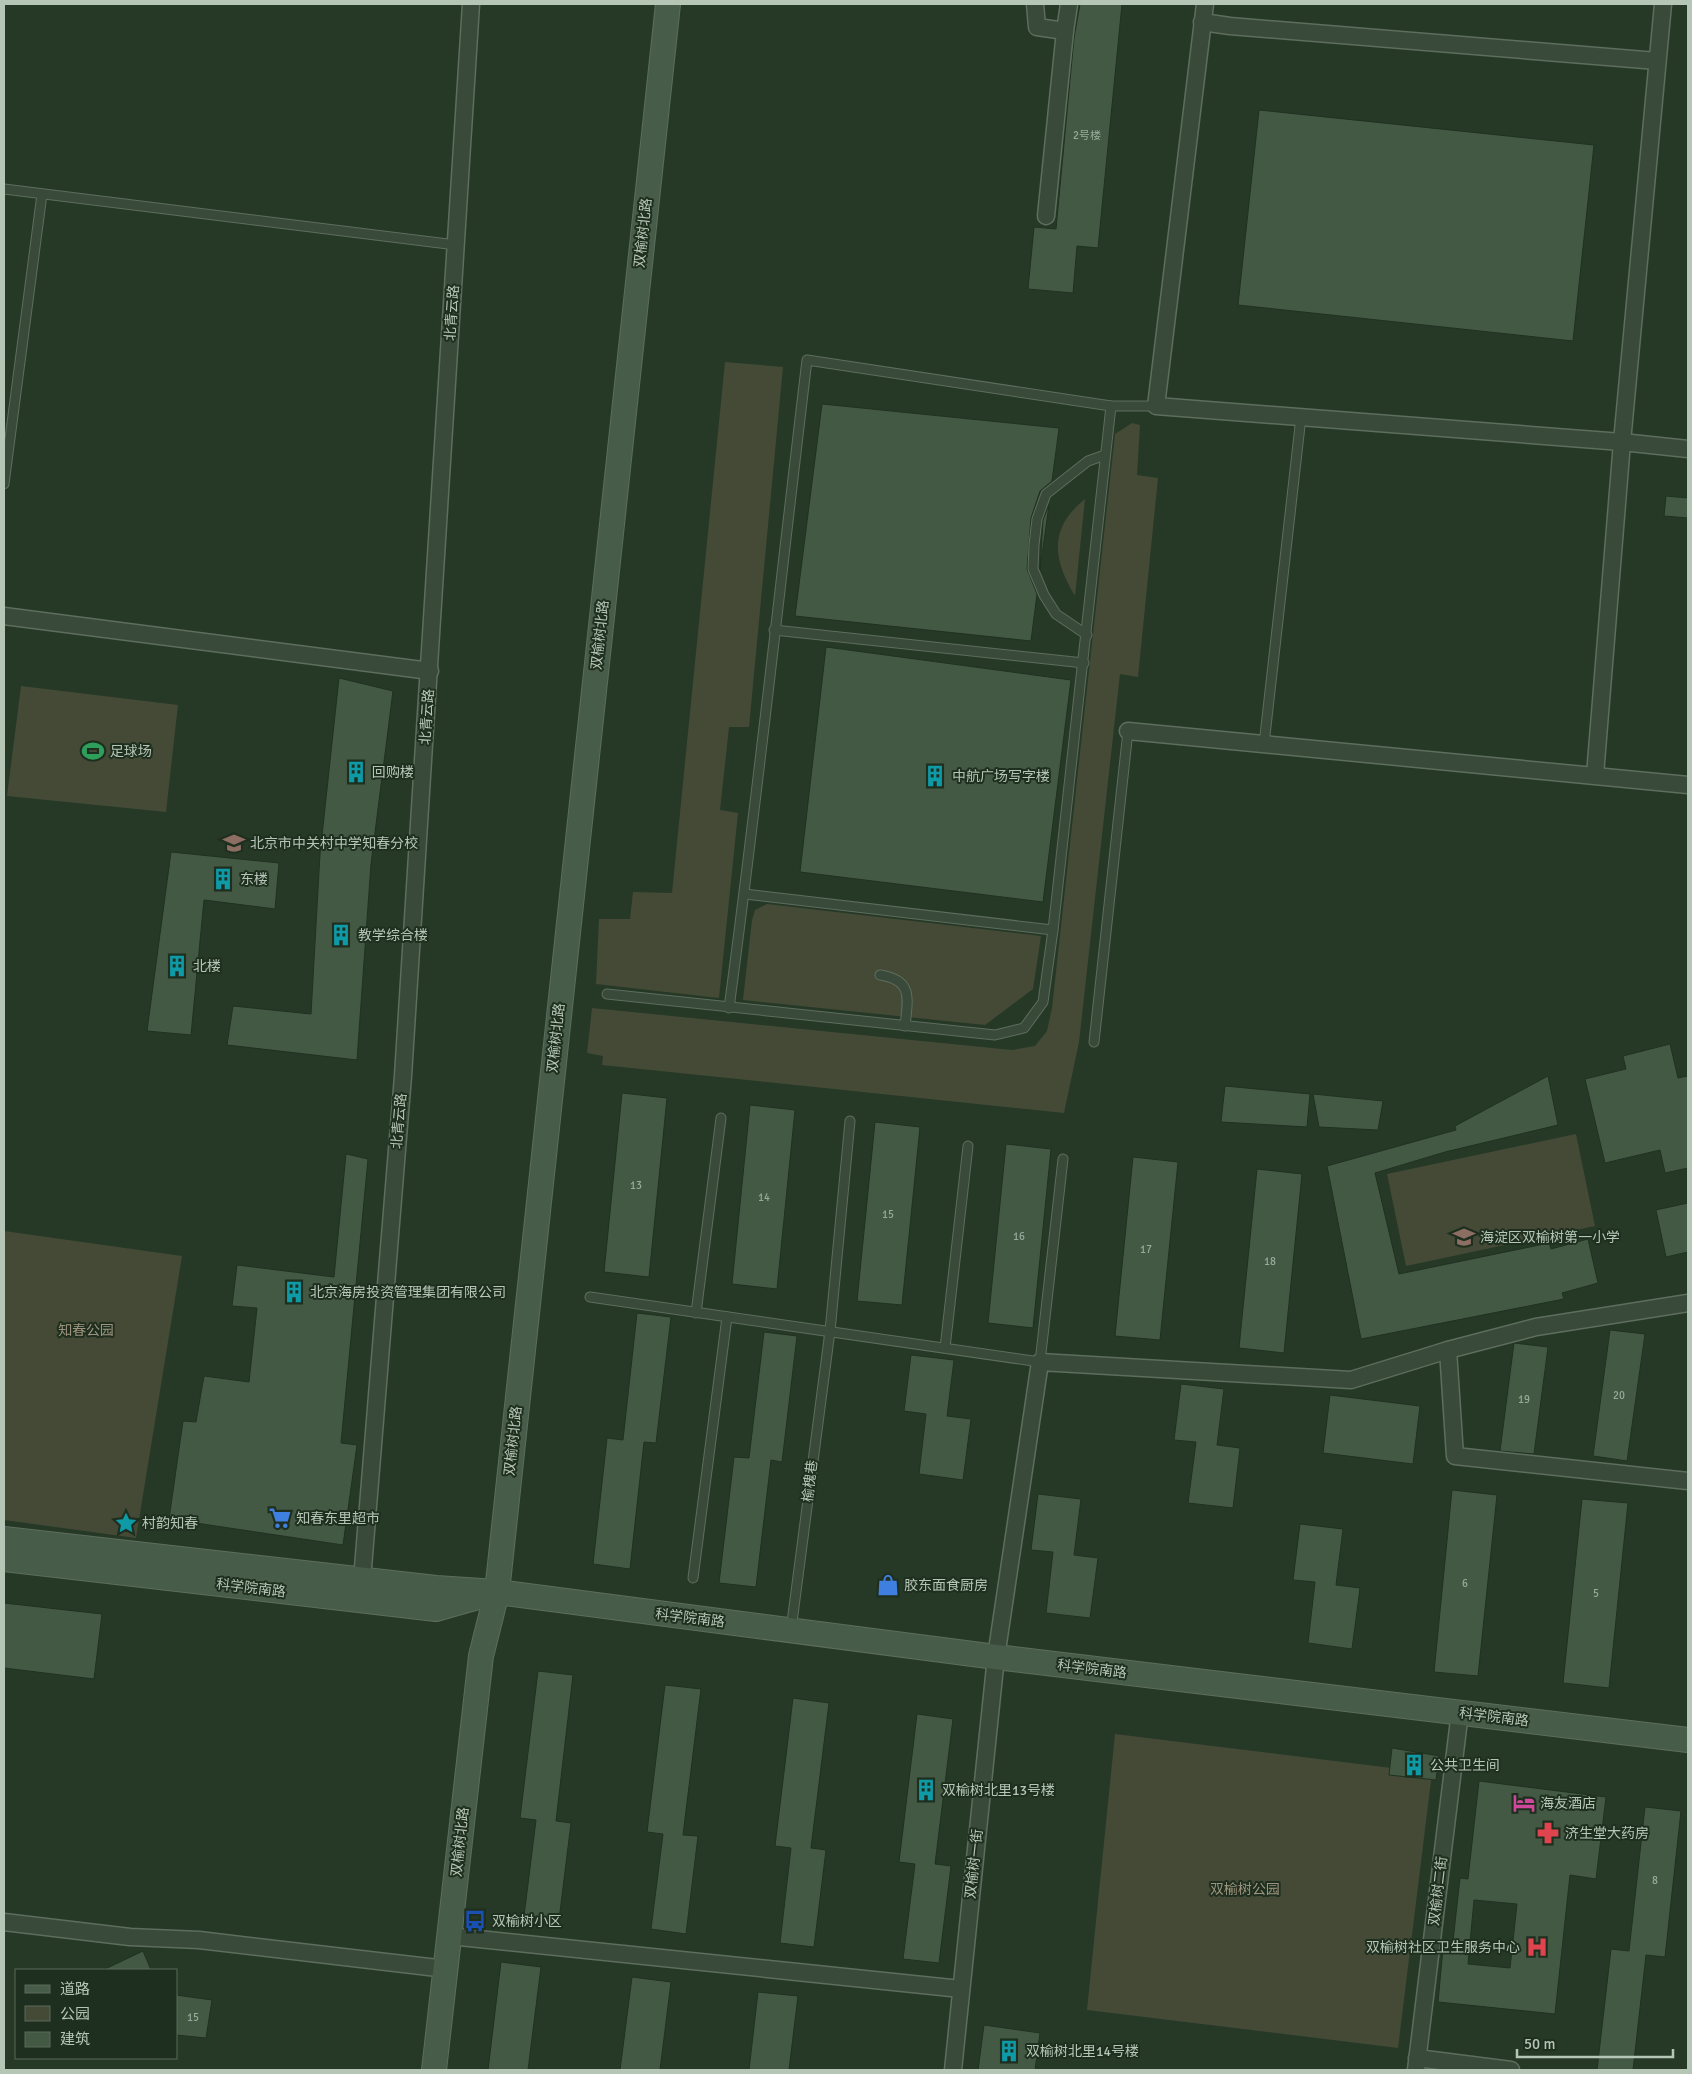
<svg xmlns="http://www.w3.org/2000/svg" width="1692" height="2074" viewBox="0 0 1692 2074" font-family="Signika,'Noto Sans SC',sans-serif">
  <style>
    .green { fill: #444a36 }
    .building { fill: #435944; stroke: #213121; fill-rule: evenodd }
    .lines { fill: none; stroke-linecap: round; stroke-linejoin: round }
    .lane-casing { stroke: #5d6d5e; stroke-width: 11 }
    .street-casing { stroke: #5d6d5e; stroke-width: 19 }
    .secondary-casing { stroke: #5d6d5e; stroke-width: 26 }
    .lane { stroke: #3a4a3a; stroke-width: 9 }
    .street { stroke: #3a4a3a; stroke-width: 16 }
    .secondary { stroke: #485c4a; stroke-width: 24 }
    .labels { text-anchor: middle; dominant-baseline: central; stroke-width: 4; stroke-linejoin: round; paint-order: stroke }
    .number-label { font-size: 11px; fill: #98aa9a }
    .street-label { font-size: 14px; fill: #b5c5b6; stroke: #1f2f1f }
    .poi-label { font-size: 14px; fill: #b5c5b6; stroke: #1f2f1f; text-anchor: start }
    .park-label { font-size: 14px; fill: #9e947d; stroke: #1f2f1f }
  </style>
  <rect width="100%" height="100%" fill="#263927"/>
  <g class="green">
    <path d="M725 362 783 367 749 727H729L720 810 738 813 719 998 596 984 599 919H630L633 892 672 893Z"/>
    <path d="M1132 423 1140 425 1137 475 1158 478 1138 677 1120 674 1079 1042 1064 1113 602 1065 603 1056 587 1053 592 1008 1012 1050 1035 1046 1047 1031 1052 1008 1115 434Z"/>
    <path d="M1085 499 1075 596C1053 559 1048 529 1085 499Z"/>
    <path d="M21 686 178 705 166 812 7 796Z"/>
    <path d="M767 904 1041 936 1033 989 985 1025 743 1000 752 920 755 910Z"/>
    <path d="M1576 1134 1595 1226 1406 1266 1387 1174Z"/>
    <path d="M4 1231 182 1256 136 1538 4 1520Z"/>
    <path d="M1115 1734 1432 1773 1398 2048 1087 2010Z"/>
  </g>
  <g class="building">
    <path d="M1080 4H1122L1098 248 1077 246 1073 293 1028 289 1034 227 1056 229 1074 38Z"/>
    <path d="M1259 110 1594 145 1573 341 1238 305Z"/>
    <path d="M822 404 1059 428 1052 481 1040 491 1031 518 1027 569 1037 594 1031 641 795 616Z"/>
    <path d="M1666 496 1688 498V518L1664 516Z"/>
    <path d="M1049 505 1040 570 1043 520Z"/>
    <path d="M826 647 1071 680 1043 902 800 872Z"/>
    <path d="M339 678 393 691 371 864 357 1060 227 1045 233 1006 311 1014 320 854Z"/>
    <path d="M171 852 279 863 275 909 204 900 191 1035 147 1031Z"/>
    <path d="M1670 1044 1678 1078 1688 1076V1168L1665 1173 1660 1150 1605 1163 1585 1079 1626 1069 1623 1056Z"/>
    <path d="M1548 1076 1558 1125 1445 1152 1375 1173 1399 1274 1549 1243 1551 1249 1588 1239 1598 1283 1562 1293 1564 1299 1361 1339 1327 1166 1456 1130 1455 1126Z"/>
    <path d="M1225 1086 1310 1094 1307 1127 1221 1122Z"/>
    <path d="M622 1093 667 1098 649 1277 604 1272Z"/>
    <path d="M1313 1094 1383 1101 1378 1130 1319 1127Z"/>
    <path d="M750 1105 795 1110 777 1289 732 1284Z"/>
    <path d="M875 1122 920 1127 902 1305 857 1301Z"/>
    <path d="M1006 1144 1051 1149 1033 1328 988 1323Z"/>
    <path d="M346 1154 368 1159 341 1443 357 1445 343 1545 169 1519 183 1421 196 1422 204 1376 249 1382 257 1308 232 1306 237 1265 334 1277Z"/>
    <path d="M1133 1157 1178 1162 1160 1340 1115 1336Z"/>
    <path d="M1257 1169 1302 1174 1284 1353 1239 1348Z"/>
    <path d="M1688 1203V1252L1666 1257 1656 1210Z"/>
    <path d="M637 1313 671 1317 656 1443 644 1442 630 1569 593 1564 607 1438 623 1440Z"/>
    <path d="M1610 1330 1645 1334 1627 1461 1593 1456Z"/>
    <path d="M764 1332 797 1336 782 1462 771 1460 756 1587 719 1583 734 1457 749 1458Z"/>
    <path d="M1514 1343 1548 1347 1534 1454 1500 1451Z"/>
    <path d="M911 1355 954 1360 947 1416 971 1419 963 1480 919 1474 926 1414 904 1411Z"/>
    <path d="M1181 1384 1224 1389 1217 1445 1240 1448 1233 1508 1188 1503 1196 1442 1174 1440Z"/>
    <path d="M1330 1395 1420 1406 1413 1464 1323 1453Z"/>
    <path d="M1452 1490 1497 1495 1478 1676 1434 1672Z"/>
    <path d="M1038 1494 1081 1499 1074 1555 1098 1558 1090 1618 1046 1613 1053 1552 1031 1550Z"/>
    <path d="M1582 1499 1628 1503 1609 1688 1563 1683Z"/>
    <path d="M1300 1524 1343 1529 1336 1585 1360 1588 1352 1649 1308 1643 1315 1582 1293 1580Z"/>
    <path d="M4 1603 102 1614 94 1679 4 1668Z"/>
    <path d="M538 1671 573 1675 556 1821 571 1823 559 1920 524 1916 536 1820 520 1818Z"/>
    <path d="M665 1685 701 1689 683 1835 698 1836 686 1934 651 1929 663 1834 647 1832Z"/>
    <path d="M793 1698 829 1703 811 1848 826 1850 814 1947 780 1943 791 1848 775 1846Z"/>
    <path d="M917 1714 953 1719 935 1864 951 1866 939 1963 903 1959 915 1864 899 1862Z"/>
    <path d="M1392 1748 1439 1756 1436 1780 1389 1775Z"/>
    <path d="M1479 1781 1606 1797 1596 1879 1570 1875 1555 2014 1438 2002 1443 1949 1452 1950 1460 1878 1468 1879ZM1474 1900 1517 1904 1510 1968 1468 1964Z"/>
    <path d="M1645 1807 1681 1811 1665 1957 1646 1955 1633 2070H1597L1611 1949 1629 1951Z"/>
    <path d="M143 1951 151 1970H103Z"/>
    <path d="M501 1962 541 1967 528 2070H488Z"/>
    <path d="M632 1977 671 1982 660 2070H620Z"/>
    <path d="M758 1992 798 1996 789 2070H749Z"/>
    <path d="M176 1995 212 2000 206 2038 176 2035Z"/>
    <path d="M984 2025 1040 2033 1035 2070H978Z"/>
  </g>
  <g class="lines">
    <g class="lane-casing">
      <g id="lane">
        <path d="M4 189 456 245"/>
        <path d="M4 484 42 194"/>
        <path d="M774 630 1084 663"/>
        <path d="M1087 635 1056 614 1044 595 1033 569 1034 545 1037 519 1046 494 1088 461 1105 455"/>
        <path d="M1264 744 1301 417"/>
        <path d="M745 894 1053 930"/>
        <path d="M880 975C913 980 908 998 905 1026"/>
        <path d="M607 994 995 1035 1024 1028 1043 1002 1053 930 1111 406"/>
        <path d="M729 1008C758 793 781 576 807 360L1111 406H1156"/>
        <path d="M1094 1042 1128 731"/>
        <path d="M590 1297 1040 1362 1063 1159"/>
        <path d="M696 1313 721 1118"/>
        <path d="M945 1348 968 1146"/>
        <path d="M693 1578 727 1317"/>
        <path d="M791 1630 830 1331 850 1121"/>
      </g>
    </g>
    <g class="street-casing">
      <g id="street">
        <path d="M1035 4 1037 27 1065 31 1069 4"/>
        <path d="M1205 4 1156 406 1622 442 1688 449"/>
        <path d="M1202 22 1230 26 1657 61"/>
        <path d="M1046 216 1065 31"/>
        <path d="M4 616 430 671"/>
        <path d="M1128 731 1688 785"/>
        <path d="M1595 775 1622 442 1663 4"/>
        <path d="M1688 1303 1536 1327 1448 1350 1455 1456 1688 1481"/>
        <path d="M362 1580 403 1076 471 4"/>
        <path d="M4 1922 130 1937 199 1940 446 1969"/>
        <path d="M450 1936 961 1989"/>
        <path d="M1417 2058 1511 2070"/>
        <path d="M953 2070 996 1657 1040 1362 1351 1380 1448 1350"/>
        <path d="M1416 2070 1460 1712"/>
      </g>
    </g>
    <g class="secondary-casing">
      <g id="secondary">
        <path d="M4 1539 436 1588 497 1592 996 1657 1688 1740"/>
        <path d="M4 1559 436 1609 478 1597"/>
        <path d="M434 2070 481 1656 497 1592 668 4"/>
      </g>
    </g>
    <use href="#lane" class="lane"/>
    <use href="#street" class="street"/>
    <use href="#secondary" class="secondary"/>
  </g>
  <defs>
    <g id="stadium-bare" transform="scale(1.725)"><path d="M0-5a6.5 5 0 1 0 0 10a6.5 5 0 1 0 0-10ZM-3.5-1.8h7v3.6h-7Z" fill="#2e9e5b" stroke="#1f2f1f" stroke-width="2.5" paint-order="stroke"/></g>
    <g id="building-bare" transform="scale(1.725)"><path d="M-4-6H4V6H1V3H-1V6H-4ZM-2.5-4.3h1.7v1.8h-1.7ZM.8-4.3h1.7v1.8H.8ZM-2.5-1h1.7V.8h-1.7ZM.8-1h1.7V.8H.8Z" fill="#0f9aa8" stroke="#1f2f1f" stroke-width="2.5" paint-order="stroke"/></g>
    <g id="school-bare" transform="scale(1.725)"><path d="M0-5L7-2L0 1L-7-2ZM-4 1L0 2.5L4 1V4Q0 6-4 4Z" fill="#8d6e63" stroke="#1f2f1f" stroke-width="2.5" paint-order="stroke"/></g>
    <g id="supermarket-bare" transform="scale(1.725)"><path d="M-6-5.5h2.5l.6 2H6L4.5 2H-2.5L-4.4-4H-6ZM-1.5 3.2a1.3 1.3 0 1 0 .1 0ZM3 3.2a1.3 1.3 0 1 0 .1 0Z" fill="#3f7fe0" stroke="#1f2f1f" stroke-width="2.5" paint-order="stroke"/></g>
    <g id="sight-bare" transform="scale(1.725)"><path d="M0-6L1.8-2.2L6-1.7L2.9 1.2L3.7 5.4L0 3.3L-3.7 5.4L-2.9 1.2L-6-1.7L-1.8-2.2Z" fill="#0f9aa8" stroke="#1f2f1f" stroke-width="2.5" paint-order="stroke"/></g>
    <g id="shop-bare" transform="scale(1.725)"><path d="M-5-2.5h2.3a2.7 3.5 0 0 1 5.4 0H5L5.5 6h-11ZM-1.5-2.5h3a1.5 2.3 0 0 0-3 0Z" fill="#3f7fe0" stroke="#1f2f1f" stroke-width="2.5" paint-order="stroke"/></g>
    <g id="hotel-bare" transform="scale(1.725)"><path d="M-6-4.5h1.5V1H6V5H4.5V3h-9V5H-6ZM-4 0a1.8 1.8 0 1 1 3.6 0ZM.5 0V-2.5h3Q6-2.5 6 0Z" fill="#d1479c" stroke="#1f2f1f" stroke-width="2.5" paint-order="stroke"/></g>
    <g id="pharmacy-bare" transform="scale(1.725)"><path d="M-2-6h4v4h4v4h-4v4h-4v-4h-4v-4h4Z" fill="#e0444e" stroke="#1f2f1f" stroke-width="2.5" paint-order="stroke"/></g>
    <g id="bus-bare" transform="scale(1.725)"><path d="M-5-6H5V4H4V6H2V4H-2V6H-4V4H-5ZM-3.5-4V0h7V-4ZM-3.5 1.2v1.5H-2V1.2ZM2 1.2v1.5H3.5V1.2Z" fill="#1a4fb4" stroke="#1f2f1f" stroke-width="2.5" paint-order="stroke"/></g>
    <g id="hospital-bare" transform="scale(1.725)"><path d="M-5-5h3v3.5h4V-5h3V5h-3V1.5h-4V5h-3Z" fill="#e0444e" stroke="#1f2f1f" stroke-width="2.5" paint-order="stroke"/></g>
  </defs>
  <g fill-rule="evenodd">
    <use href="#stadium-bare" x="93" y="751"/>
    <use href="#building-bare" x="356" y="772"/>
    <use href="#building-bare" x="935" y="776"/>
    <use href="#school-bare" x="234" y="843"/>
    <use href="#building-bare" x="223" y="879"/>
    <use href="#building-bare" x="341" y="935"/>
    <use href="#building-bare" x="177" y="966"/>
    <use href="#school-bare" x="1464" y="1237"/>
    <use href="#building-bare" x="294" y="1292"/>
    <use href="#supermarket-bare" x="280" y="1518"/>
    <use href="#sight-bare" x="126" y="1523"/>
    <use href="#shop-bare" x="888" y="1585"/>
    <use href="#building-bare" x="1414" y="1765"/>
    <use href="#building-bare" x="926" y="1790"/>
    <use href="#hotel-bare" x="1524" y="1803"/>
    <use href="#pharmacy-bare" x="1548" y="1833"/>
    <use href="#bus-bare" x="475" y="1921"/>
    <use href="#hospital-bare" x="1537" y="1947"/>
    <use href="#building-bare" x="1009" y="2051"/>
  </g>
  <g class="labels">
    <g class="number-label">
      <text x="1087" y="135">2号楼</text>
      <text x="636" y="1185">13</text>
      <text x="764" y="1197">14</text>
      <text x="888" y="1214">15</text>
      <text x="1019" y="1236">16</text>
      <text x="1146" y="1249">17</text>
      <text x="1270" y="1261">18</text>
      <text x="1619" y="1395">20</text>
      <text x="1524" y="1399">19</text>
      <text x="1465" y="1583">6</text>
      <text x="1596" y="1593">5</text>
      <text x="1655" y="1880">8</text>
      <text x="193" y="2017">15</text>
    </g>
    <g class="street-label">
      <text transform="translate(643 233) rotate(-84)">双榆树北路</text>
      <text transform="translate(452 313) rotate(-86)">北青云路</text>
      <text transform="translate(600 635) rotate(-84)">双榆树北路</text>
      <text transform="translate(427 717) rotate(-86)">北青云路</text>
      <text transform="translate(556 1038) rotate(-84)">双榆树北路</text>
      <text transform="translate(399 1121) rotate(-85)">北青云路</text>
      <text transform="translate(513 1441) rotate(-84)">双榆树北路</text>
      <text transform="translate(810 1481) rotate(-83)">榆槐巷</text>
      <text transform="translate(251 1588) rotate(7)">科学院南路</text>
      <text transform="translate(690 1618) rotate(7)">科学院南路</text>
      <text transform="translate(1092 1669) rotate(7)">科学院南路</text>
      <text transform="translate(1494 1717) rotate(7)">科学院南路</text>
      <text transform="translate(460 1842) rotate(-84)">双榆树北路</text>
      <text transform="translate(974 1864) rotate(-84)">双榆树一街</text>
      <text transform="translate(1438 1891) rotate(-83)">双榆树二街</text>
    </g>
    <g class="poi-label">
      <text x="110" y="751">足球场</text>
      <text x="372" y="772">回购楼</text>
      <text x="952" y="776">中航广场写字楼</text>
      <text x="250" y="843">北京市中关村中学知春分校</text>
      <text x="240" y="879">东楼</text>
      <text x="358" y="935">教学综合楼</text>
      <text x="193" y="966">北楼</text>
      <text x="1480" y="1237">海淀区双榆树第一小学</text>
      <text x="310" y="1292">北京海房投资管理集团有限公司</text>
      <text x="296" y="1518">知春东里超市</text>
      <text x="142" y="1523">村韵知春</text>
      <text x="904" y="1585">胶东面食厨房</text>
      <text x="1430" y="1765">公共卫生间</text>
      <text x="942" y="1790">双榆树北里13号楼</text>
      <text x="1540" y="1803">海友酒店</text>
      <text x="1565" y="1833">济生堂大药房</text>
      <text x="492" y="1921">双榆树小区</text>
      <text x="1520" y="1947" text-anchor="end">双榆树社区卫生服务中心</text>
      <text x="1026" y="2051">双榆树北里14号楼</text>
    </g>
    <g class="park-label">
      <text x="86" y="1330">知春公园</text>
      <text x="1245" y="1889">双榆树公园</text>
    </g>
  </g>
  <rect width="1692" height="2074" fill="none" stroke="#b5c5b6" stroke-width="10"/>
  <rect x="15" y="1969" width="162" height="90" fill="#1f2f1f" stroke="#5b6b5b"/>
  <rect x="25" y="1985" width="25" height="8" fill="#485c4a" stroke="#5b6b5b"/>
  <text x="60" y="1994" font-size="15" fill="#b5c5b6">道路</text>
  <rect x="25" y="2006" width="25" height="15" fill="#444a36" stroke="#5b6b5b"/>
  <text x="60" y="2019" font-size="15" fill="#b5c5b6">公园</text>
  <rect x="25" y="2032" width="25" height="15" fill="#435944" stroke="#5b6b5b"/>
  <text x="60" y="2044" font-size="15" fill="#b5c5b6">建筑</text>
  <path d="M1517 2049v8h156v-8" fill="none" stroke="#b5c5b6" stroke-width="2.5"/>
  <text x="1524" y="2049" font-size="15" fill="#b5c5b6" stroke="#1f2f1f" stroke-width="4" paint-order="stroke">50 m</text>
</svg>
